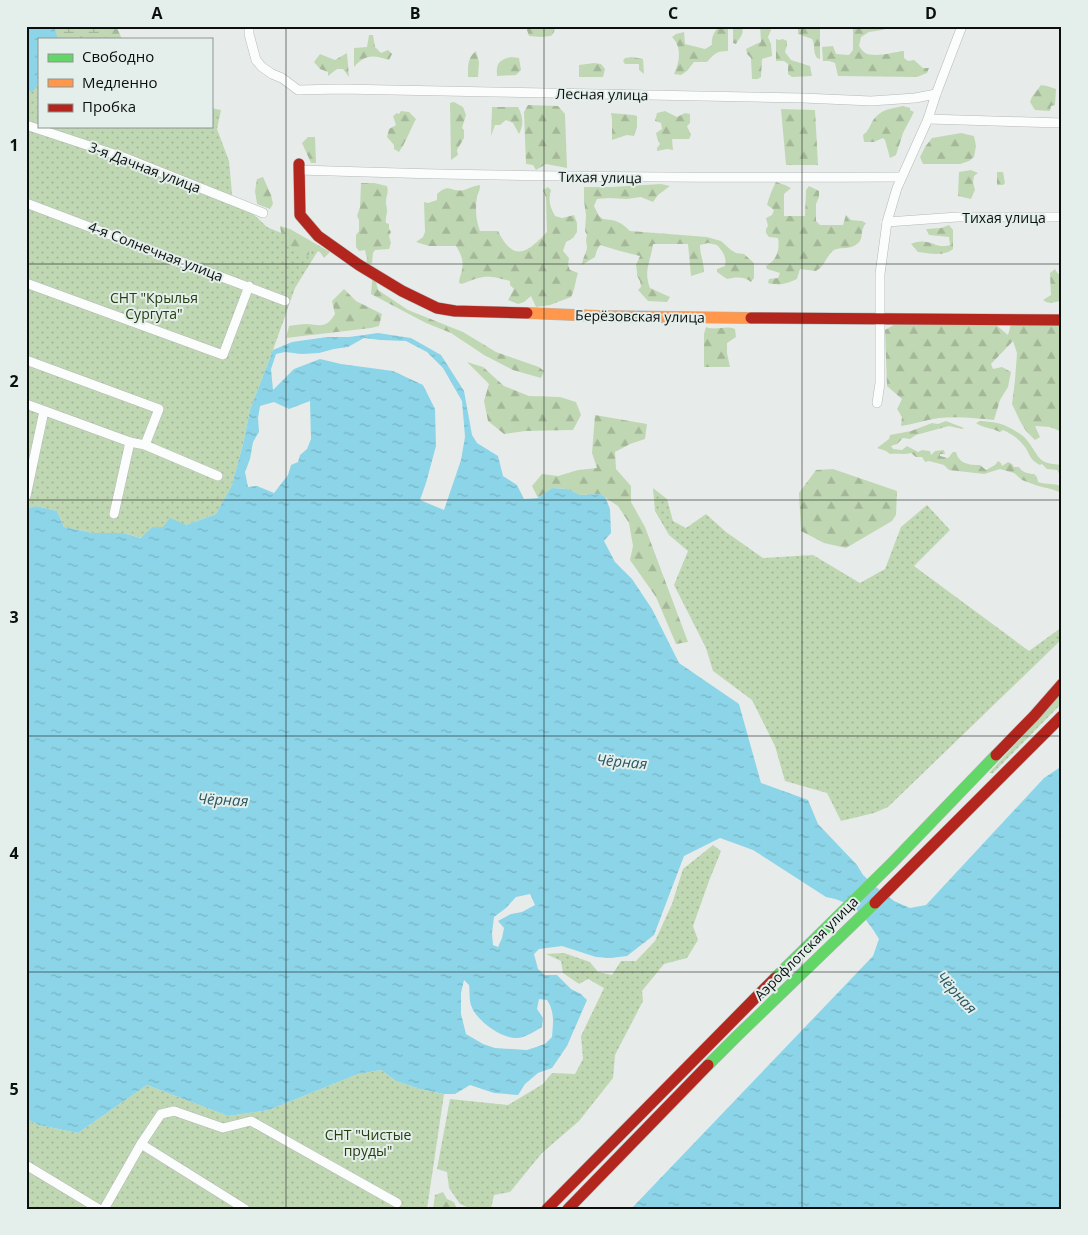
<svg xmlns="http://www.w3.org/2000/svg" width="1088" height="1235" viewBox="0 0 1088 1235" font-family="'Open Sans',sans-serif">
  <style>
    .green { fill: url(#green-dots) }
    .forest { fill: url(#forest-firs) }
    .wetland { fill: url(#wetland-marsh) }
    .water { fill: url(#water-ripples); fill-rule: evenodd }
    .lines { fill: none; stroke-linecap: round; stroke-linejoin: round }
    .street-casing { stroke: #b5b9b8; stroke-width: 10 }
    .fast-casing { stroke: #b5b9b8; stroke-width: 12 }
    .slow-casing { stroke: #b5b9b8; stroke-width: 12 }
    .jam-casing { stroke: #b5b9b8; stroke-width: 12 }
    .street { stroke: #fbfcfc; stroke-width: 9 }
    .fast { stroke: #63d668; stroke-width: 11 }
    .slow { stroke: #ff974d; stroke-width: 11 }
    .jam { stroke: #b3261e; stroke-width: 11 }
    .grid { fill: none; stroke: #0b0f0e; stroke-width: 1; stroke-opacity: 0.55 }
    .labels { text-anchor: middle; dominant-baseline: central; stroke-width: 4; stroke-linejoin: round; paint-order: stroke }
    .street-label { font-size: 14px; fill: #0b0f0e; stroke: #e4efeb }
    .park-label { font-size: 14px; fill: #243e0d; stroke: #e4efeb }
    .water-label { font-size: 15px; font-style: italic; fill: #2a5663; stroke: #e4efeb }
    .neatline { fill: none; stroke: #0b0f0e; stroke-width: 2 }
    .grid-label { font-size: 16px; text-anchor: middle; font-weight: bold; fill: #0b0f0e }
  </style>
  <defs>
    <pattern id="green-dots" width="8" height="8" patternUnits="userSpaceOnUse" patternTransform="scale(1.25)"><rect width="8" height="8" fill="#c0d7b3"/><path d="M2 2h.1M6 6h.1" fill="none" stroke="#a4b799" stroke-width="1.8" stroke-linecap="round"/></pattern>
    <pattern id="forest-firs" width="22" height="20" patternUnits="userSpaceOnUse" patternTransform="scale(1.25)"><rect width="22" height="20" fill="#c0d7b3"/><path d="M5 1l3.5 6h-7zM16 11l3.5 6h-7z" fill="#a4b799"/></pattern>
    <pattern id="wetland-marsh" width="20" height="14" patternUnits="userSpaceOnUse" patternTransform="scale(1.25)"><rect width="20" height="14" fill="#c0d7b3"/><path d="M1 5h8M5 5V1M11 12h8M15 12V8" fill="none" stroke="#a4b799"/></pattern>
    <pattern id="water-ripples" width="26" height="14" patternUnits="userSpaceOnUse" patternTransform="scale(1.25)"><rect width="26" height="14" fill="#8cd4e7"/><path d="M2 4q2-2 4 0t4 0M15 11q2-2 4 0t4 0" fill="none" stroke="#77b5c5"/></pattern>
  </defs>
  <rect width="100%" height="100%" fill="#e7ecea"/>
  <g class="green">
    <path d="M26 26H101L107 39H39V126H211V108L221 110 217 129 229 161 233 204 251 212 267 227 319 249 295 288 273 350 250 410 243 444 232 485 216 514 186 525 163 527H152L142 538 123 533H93L64 527 57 511 36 506 26 509Z"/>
    <path d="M653 488 667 499 673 521 686 528 706 514 726 532 763 558 813 555 860 583 885 569 901 527 927 505 950 530 914 566 1029 651 1062 627V639L888 807 874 813 841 821 827 793 785 781 775 746 752 700 713 671 706 648 674 585 688 551 669 535 655 511Z"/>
    <path d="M1062 693V703L993 773H989Z"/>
    <path d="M713 845 721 851 709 881 693 926 698 940 687 958 664 964 642 991 643 1001 615 1055 613 1078 579 1121 542 1153 510 1192 494 1195 491 1209H471L460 1204 449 1188 447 1172 437 1169 450 1099 508 1105 543 1084 552 1073 575 1074 583 1059 581 1036 604 988 588 979 579 984 563 973 561 961 546 954 564 953 590 962 598 972 612 975 621 961H636L655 941 672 904 683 869Z"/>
    <path d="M381 1070 396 1081 420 1089 444 1094 427 1209H26V1119L39 1125 78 1133 147 1085 228 1116 269 1110 358 1074Z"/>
  </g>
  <g class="forest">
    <path d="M101 26H116L122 39H107Z"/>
    <path d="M528 26H552L555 27 554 32 551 36 541 37 529 36 527 30Z"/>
    <path d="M720 26H728V51C717 51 714 54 707 62H694L687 71 681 75 674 74C680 62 682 47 672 37L676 34 684 32 685 44 705 49 712 45C711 38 714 31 720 26Z"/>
    <path d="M733 26H741C746 33 739 38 736 44L733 43Z"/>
    <path d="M760 26H769L771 30 768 37 771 44 772 56 762 59 761 77 758 79H752L751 58 747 54 746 49 756 44 761 42Z"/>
    <path d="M798 26H820V59L817 58C812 50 816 46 812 39L798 34Z"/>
    <path d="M862 26H866L868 29 882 26 885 29 882 30 869 32 861 37 859 46C861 49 863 51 865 53 875 58 893 52 904 51V58L908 61 914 60 923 68H929L927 73 917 77 838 76 835 63 829 61H823L822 47 833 46 836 54 849 55 853 50V28Z"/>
    <path d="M369 35H373L375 47 381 53 388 50 392 54 389 60C373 55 366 54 354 67V48L367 47Z"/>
    <path d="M776 39 779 40 783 39 787 41V45L785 52 791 60 810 66 812 76 792 77 788 74V64L784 61H776Z"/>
    <path d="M476 51 479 62 478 77H468C468 67 467 58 476 51Z"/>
    <path d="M347 53 349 77 343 69H337L328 76V72L320 69 314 62 320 54 335 60Z"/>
    <path d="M511 57 519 58 521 70 516 75 497 76C496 64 498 60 511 57Z"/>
    <path d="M632 57 643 59 644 74 639 70V64H625L623 61 625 58Z"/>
    <path d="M594 63 601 64 605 69 603 77H579V65Z"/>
    <path d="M1041 85 1047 86 1056 89 1055 105 1051 106 1050 111 1035 110 1030 102 1032 97Z"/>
    <path d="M454 102 463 107 466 115 462 128 464 130V138L457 150 458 155 451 160 450 103Z"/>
    <path d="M528 105 558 106 565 114 567 168 546 164 536 170 533 165 526 164 524 112Z"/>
    <path d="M903 106 910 108V110L914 112 903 133 896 155 890 158 885 140 883 138 874 142H864L863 135C868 131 869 128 872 122 880 109 890 109 903 106Z"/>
    <path d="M492 107H518C523 116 524 125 519 134L513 123 506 120 500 125H495L491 136Z"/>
    <path d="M781 109 815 110 818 165H786Z"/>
    <path d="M401 111 409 112 416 119C410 130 406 142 399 152L394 149V145L387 137 389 129 396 125 393 116 397 113 399 114Z"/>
    <path d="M665 111 677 117 685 113 690 114V123L687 126 691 135 689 139H672L673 150 667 149 657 151V148L660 144 658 141 656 133 662 129 661 123 655 121 657 113Z"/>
    <path d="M611 113 633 115 637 116V127L634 136 627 135 612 140V119Z"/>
    <path d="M961 133 974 136 976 146 974 157 969 161 960 164H923L920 157 925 147 932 138Z"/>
    <path d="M308 137H315L316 163H311L302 143Z"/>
    <path d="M971 170 978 173 974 176 973 182 975 190 971 199 958 196 959 172Z"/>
    <path d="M997 172H1003L1005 183 1003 185H997Z"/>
    <path d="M263 177 271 195 273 204 270 209 257 204 255 191 257 179Z"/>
    <path d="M776 182 785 185 791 188 784 194V216H805L806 190 809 186 819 191V197L816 204V221L820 225H843L846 215 851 220 862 221 866 223C860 231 863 236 860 241 852 251 843 246 834 250 828 254 826 261 822 266 821 268 818 269 816 271L800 269 797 279C785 284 781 286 768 283L769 279 778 278 780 273 767 269 766 266C777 260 780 250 778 238L769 237 766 233V229L768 226 766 218 772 215 774 210 767 205C769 197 772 189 776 182Z"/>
    <path d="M361 183H374L387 186C389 193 386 196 386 202 386 205 387 208 387 211 387 215 385 218 386 223L389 224V229L391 232 389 236 391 243 389 249 375 250 373 253 372 263 366 264 367 258 365 250 359 251 356 247V235L359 231V220L357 216 360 207Z"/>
    <path d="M661 184 670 186 658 195 653 202 641 197 627 199 608 198 597 199 594 206 599 216 603 219C616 220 621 222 630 231L707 237 721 241 731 250 736 253 744 254 754 263V278L751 282C745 276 735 277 727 279L717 272V269L725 266C727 257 723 252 717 245L708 243 700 245C700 255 704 262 704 272L691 276 688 244H653C651 261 643 270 650 288L670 297 667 302 648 301 638 290 641 287 640 281 637 276V272L636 265 640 256 620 251 600 245 597 250 595 257 582 265C582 259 586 254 587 248 587 242 585 242 587 235L585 231 586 215 584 201V187H611Z"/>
    <path d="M480 185C480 191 478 193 477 197 475 208 476 221 480 231H498C501 237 505 244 510 248 523 259 538 241 547 232L546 198 543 190 548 187 551 190C548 201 550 207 555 216L562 218 574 215 577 223V232L573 238 566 242 563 251 569 258 568 265 570 270 578 273C575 282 575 290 571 297L550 305 536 307 531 296 524 302 518 304 508 300 514 289 510 285V281C487 275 484 275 462 284L459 283C459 278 461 275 462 270 464 261 461 254 456 246H429L416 242 423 237 425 232 424 202 428 203 437 200V194C450 182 451 193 464 190 470 188 473 186 480 185Z"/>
    <path d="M949 225 953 230V249C944 257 928 253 918 252L911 244C930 236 935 250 950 245L949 237 929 235 926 229 941 228Z"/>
    <path d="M280 226 290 229 330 252 324 258 320 252 309 249V255L301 256 282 238Z"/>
    <path d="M1055 269C1056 272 1059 274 1060 276 1062 281 1062 297 1060 301 1053 303 1048 304 1043 300L1051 295 1050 273Z"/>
    <path d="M373 270 378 290 408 310 463 332 496 352 539 367 544 371 541 378 513 370 484 355 451 333 426 323 371 294Z"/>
    <path d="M344 289 356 301 382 314 379 326 371 328 286 338 289 326C295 325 300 324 306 324 321 325 326 329 335 314L332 301Z"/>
    <path d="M897 323 995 324 1008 335 1011 324H1062V432L1050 427 1035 426 1040 437 1035 440 1026 431 1020 421 1012 404 1015 380 1017 353 1013 341 991 364 993 369 1002 367 1011 372 1008 387 1000 400 994 420C976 418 957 416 939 418 926 420 914 424 901 426L902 417 897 409 902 399 887 386 885 330Z"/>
    <path d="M706 327C716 331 725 325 735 329L736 337 727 343V353L730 367H704V334Z"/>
    <path d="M467 362 483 367 504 386 529 396 560 397 576 402 581 415 573 430 525 431 504 434 488 421 484 401 489 384Z"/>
    <path d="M595 415 647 424 645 439 630 444 615 452 616 469 631 486V502L645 527 688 642 676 644 656 597 630 560 633 546 629 523 618 506 600 494 579 495 567 489 552 488 538 498 532 486 542 474 558 476 578 470 597 468 592 453Z"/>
    <path d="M946 421 964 428 962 429 949 426 916 435 910 439 903 438 897 444 891 446 893 449 902 450 907 446 918 452 922 450 930 451 931 455 935 451 944 450 945 454H940V456L948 458 953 452H956C959 464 969 465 980 465L986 470 995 465 998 461 1001 463 1002 466 1008 462 1012 464 1014 467H1019C1022 472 1028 474 1034 474L1037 477 1038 482C1047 485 1054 483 1060 486H1062V493L1051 489 1038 486 1022 480 1014 473 1000 469 984 474 949 470 944 465 929 461 925 462 922 457H916L911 453C903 455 898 453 890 454L886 451 877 448 889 439 890 435 911 431 932 423 938 424Z"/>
    <path d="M980 421C996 422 1003 423 1017 432 1020 434 1024 436 1026 439 1041 457 1035 463 1062 465V474L1060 475 1057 470 1047 469 1042 464 1040 465C1029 459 1031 456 1025 447 1019 439 1012 434 1003 430L1000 432C992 428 983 428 976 423Z"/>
    <path d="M833 469 897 491 896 515 892 521 846 548 824 543 801 531 799 493 816 470Z"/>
    <path d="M443 1192 447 1199 454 1202 457 1209H433L435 1195Z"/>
  </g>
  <path class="wetland" d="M56 26H101L107 39H58L55 31Z"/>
  <g class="water">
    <path d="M26 26H56L55 31 58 39H39V73L37 76V85L33 92 26 90Z"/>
    <path d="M378 333 411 338 441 355 464 391 472 435 477 443 498 456 503 476 517 485 524 499 538 498 552 488 567 489 580 495 600 494 605 497 610 509 611 533 604 541 615 562 632 579 652 609 679 663 739 704 761 783 808 800 818 824 857 865 863 875 876 887 894 901 910 908 926 905 1044 778 1062 766V1209H631L873 956 879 939C866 917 852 901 826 897L753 850 720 838 684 856 654 935 627 956 611 958 596 957 562 946 539 949 534 954 538 969 545 975H557L571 989 581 994 587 1000 567 1046 552 1068 538 1073 525 1084 518 1095 494 1093 470 1085 455 1094H444L420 1089 396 1081 381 1070 358 1074 269 1110 228 1116 147 1085 78 1133 39 1125 26 1119V509L36 506 57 511 64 527 93 533H123L141 538 152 527H163L170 518 186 525 216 514 232 485 243 444 250 410 273 350 292 342 327 337H349ZM364 338 380 340 406 341 427 352 443 368 462 401 465 437 461 460 444 510 420 500 426 483 436 446 435 409 423 385 393 371 341 364 320 359 294 369 273 390 271 369 276 354 285 352 302 354 319 353 334 349 348 347ZM310 401 311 439 307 449 300 455 298 462 291 465 288 475 274 493 257 486 248 487 245 472 250 459 253 442 259 432 258 418 260 406 274 402 289 409ZM530 894 535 905 522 912 511 914 498 921 504 928 502 938 498 947 493 945 492 933 494 917 506 908 516 897ZM464 980 469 985C470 992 469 999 471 1005 475 1020 502 1039 517 1038 525 1038 535 1031 542 1027L543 1018 537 1009 539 999 547 1000C555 1012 553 1023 552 1037L545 1044 527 1050 495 1048 483 1044 466 1034 461 1014V993Z"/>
  </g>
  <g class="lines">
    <g class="street-casing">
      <g id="street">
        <path d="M249 26V34L256 60 262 67 272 74 282 78 298 90 341 89 493 92 803 98 871 101 915 98 936 94"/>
        <path d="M928 119 1062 123"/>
        <path d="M26 125 123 157 263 213"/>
        <path d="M299 170C500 177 701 178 901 177"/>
        <path d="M26 203 285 301"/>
        <path d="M887 222 957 217H1062"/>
        <path d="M26 283 223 355 249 286"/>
        <path d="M26 360 159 409 145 445"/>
        <path d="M877 403 880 383V274L887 222 897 188 928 119 936 94 962 26"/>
        <path d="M26 404 130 442 145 445 218 476"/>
        <path d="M26 496 44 411"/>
        <path d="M114 514 130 442"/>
        <path d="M141 1144 245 1209"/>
        <path d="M26 1165 99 1209"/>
        <path d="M104 1209 141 1144 161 1114 174 1111 223 1128 251 1121 397 1203"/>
      </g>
    </g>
    <g class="fast-casing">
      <g id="fast">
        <path d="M775 978 892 863 996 755"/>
        <path d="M708 1065 737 1036 875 903"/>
      </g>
    </g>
    <g class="slow-casing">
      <path id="slow" d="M527 313 599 316 751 318"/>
    </g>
    <g class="jam-casing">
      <g id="jam">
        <path d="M299 164 300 215 318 236 359 265 402 291 437 308 455 311 527 313"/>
        <path d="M751 318 1062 320"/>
        <path d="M996 755 1034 716 1062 684"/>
        <path d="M875 903 1062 716"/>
        <path d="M547 1209 775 978"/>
        <path d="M568 1209 708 1065"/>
      </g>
    </g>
    <use href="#street" class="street"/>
    <use href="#fast" class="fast"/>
    <use href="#slow" class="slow"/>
    <use href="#jam" class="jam"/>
  </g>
  <path class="grid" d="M286 26V1209M544 26V1209M802 26V1209M26 264H1062M26 500H1062M26 736H1062M26 972H1062"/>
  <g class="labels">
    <g class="street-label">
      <text transform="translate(602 94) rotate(1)">Лесная улица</text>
      <text transform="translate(145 167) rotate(21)">3-я Дачная улица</text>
      <text transform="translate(600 177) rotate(1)">Тихая улица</text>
      <text x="1004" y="217">Тихая улица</text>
      <text transform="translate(156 251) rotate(21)">4-я Солнечная улица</text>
      <text transform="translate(640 316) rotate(1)">Берёзовская улица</text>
      <text transform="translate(806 948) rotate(-45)">Аэрофлотская улица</text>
    </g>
    <g class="park-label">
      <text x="154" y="297">CНТ "Крылья<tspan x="154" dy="16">Сургута"</tspan></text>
      <text x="368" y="1134">СНТ "Чистые<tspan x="368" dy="16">пруды"</tspan></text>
    </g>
    <g class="water-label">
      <text transform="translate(622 761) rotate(5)">Чёрная</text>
      <text transform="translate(223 799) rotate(3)">Чёрная</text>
      <text transform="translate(957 992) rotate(47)">Чёрная</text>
    </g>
  </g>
  <rect width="1088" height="1235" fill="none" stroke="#e4efeb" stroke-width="55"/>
  <rect x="38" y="38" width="175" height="90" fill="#e4efeb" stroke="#8d9593"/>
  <rect x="48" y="54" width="25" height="8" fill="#63d668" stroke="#8d9593"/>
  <text x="82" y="62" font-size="15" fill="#0b0f0e">Свободно</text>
  <rect x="48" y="79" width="25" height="8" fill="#ff974d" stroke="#8d9593"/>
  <text x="82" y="88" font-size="15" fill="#0b0f0e">Медленно</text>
  <rect x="48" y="104" width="25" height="8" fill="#b3261e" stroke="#8d9593"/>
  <text x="82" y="112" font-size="15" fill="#0b0f0e">Пробка</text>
  <rect x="28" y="28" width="1032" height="1180" class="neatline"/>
  <g class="grid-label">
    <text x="157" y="19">A</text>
    <text x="415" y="19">B</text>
    <text x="673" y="19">C</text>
    <text x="931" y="19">D</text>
    <text x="14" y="151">1</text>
    <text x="14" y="387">2</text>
    <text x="14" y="623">3</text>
    <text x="14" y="859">4</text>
    <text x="14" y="1095">5</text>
  </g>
</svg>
